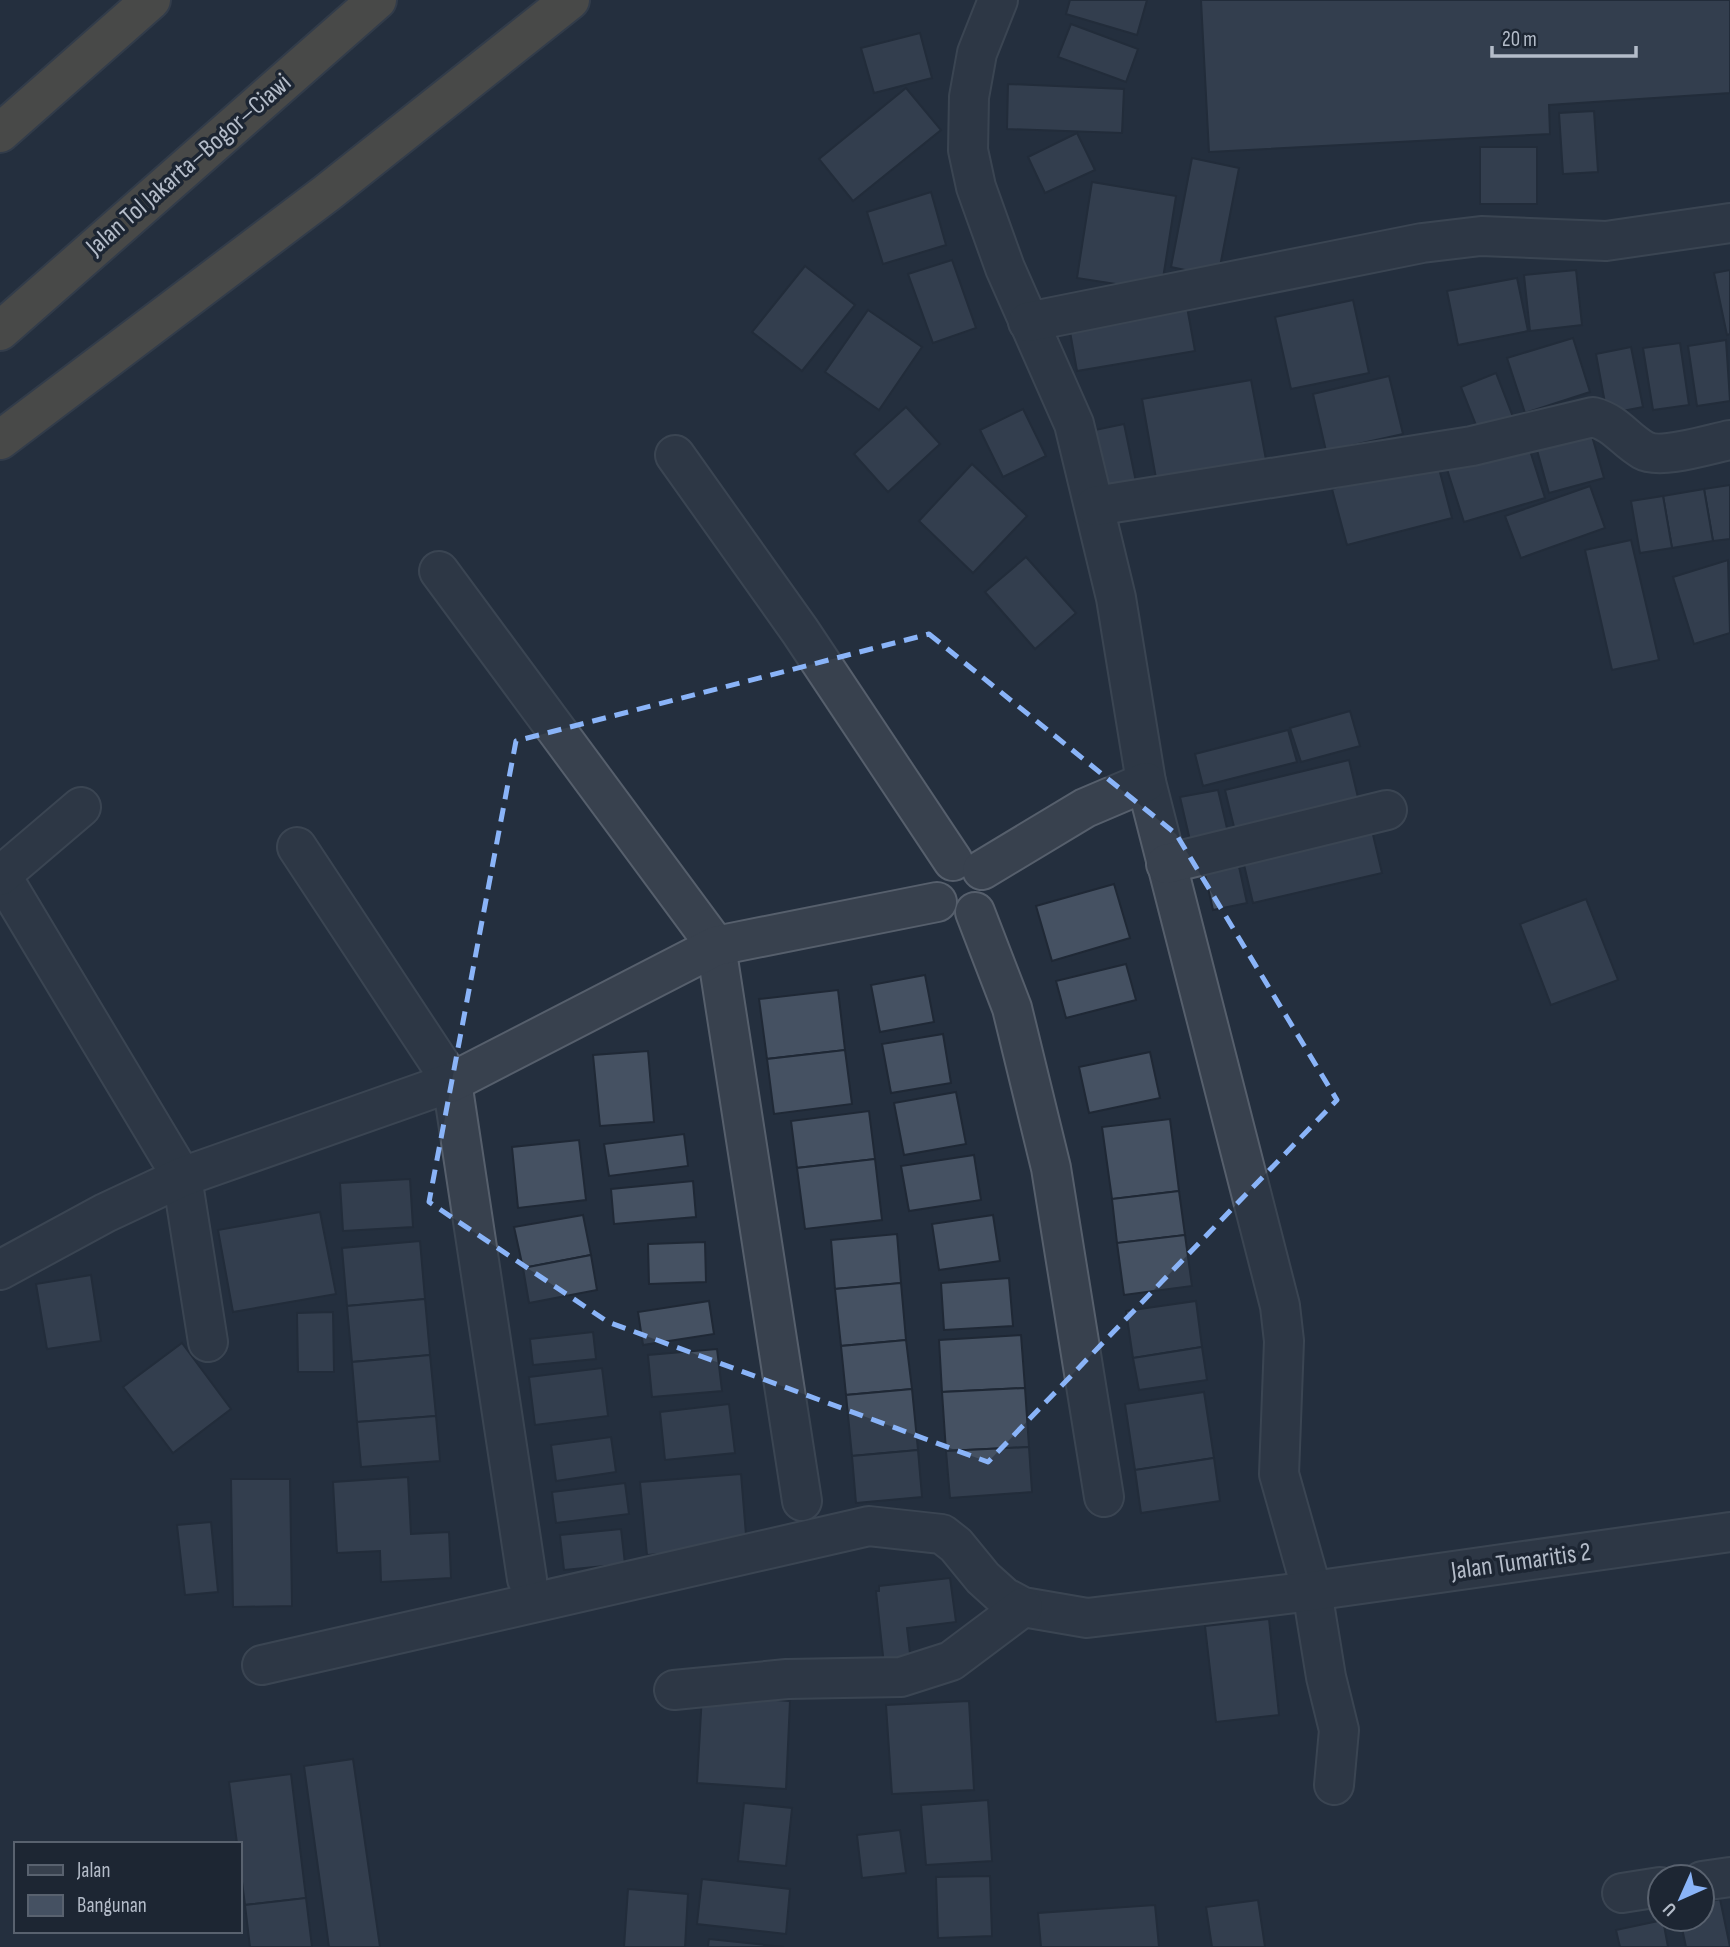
<svg xmlns="http://www.w3.org/2000/svg" width="1730" height="1947" viewBox="0 0 1730 1947" font-family="'Sofia Sans Condensed',sans-serif">
  <style>
    .building { fill: #455162; stroke: #1f2835; stroke-width: 2 }
    .lines { fill: none; stroke-linecap: round; stroke-linejoin: round }
    .minor-casing { stroke: #565f6c; stroke-width: 42 }
    .highway-casing { stroke: #434c59; stroke-width: 42 }
    .minor { stroke: #38414e; stroke-width: 38 }
    .highway { stroke: #746855; stroke-width: 38 }
    .marked { fill: none; stroke: #8ab4f8; stroke-width: 5; stroke-dasharray: 14 9; stroke-linejoin: round }
    .labels { text-anchor: middle; dominant-baseline: central; stroke-width: 7; stroke-linejoin: round; paint-order: stroke }
    .street-label { font-size: 26px; fill: #b4bcc9; stroke: #1d2633 }
  </style>
  <rect width="100%" height="100%" fill="#242f3e"/>
  <g class="building">
    <path d="M1070 0H1147L1137 35 1066 14Z"/>
    <path d="M1201 0H1730V93L1549 105 1550 134 1209 152Z"/>
    <path d="M1071 24 1138 49 1126 82 1058 57Z"/>
    <path d="M920 33 932 78 874 93 861 48Z"/>
    <path d="M1008 84 1124 89 1122 133 1007 129Z"/>
    <path d="M906 88 941 130 853 201 819 159Z"/>
    <path d="M1594 111 1598 172 1563 174 1559 113Z"/>
    <path d="M1077 133 1095 170 1045 193 1028 157Z"/>
    <rect x="1480" y="147" width="57" height="57"/>
    <path d="M1192 158 1239 168 1218 277 1171 267Z"/>
    <path d="M1092 182 1176 196 1161 291 1077 278Z"/>
    <path d="M931 192 946 245 883 264 867 212Z"/>
    <path d="M952 260 976 328 933 343 908 274Z"/>
    <path d="M805 266 855 305 802 371 752 332Z"/>
    <path d="M1576 270 1582 325 1530 331 1524 275Z"/>
    <path d="M1730 270V334L1727 335 1714 273Z"/>
    <path d="M1517 278 1528 331 1458 345 1447 291Z"/>
    <path d="M1353 300 1369 373 1291 389 1275 317Z"/>
    <path d="M1187 307 1195 351 1077 371 1069 326Z"/>
    <path d="M868 310 922 347 879 410 825 372Z"/>
    <path d="M1573 338 1590 392 1525 413 1507 358Z"/>
    <path d="M1726 340 1730 401 1697 406 1688 346Z"/>
    <path d="M1680 343 1689 405 1653 410 1643 348Z"/>
    <path d="M1631 347 1643 407 1607 414 1596 354Z"/>
    <path d="M1496 373 1513 417 1478 430 1461 387Z"/>
    <path d="M1389 376 1403 434 1326 451 1313 394Z"/>
    <path d="M1251 380 1267 465 1157 484 1142 399Z"/>
    <path d="M906 407 940 444 888 492 854 454Z"/>
    <path d="M1023 409 1046 456 1003 477 980 430Z"/>
    <path d="M1124 424 1136 482 1106 488 1095 430Z"/>
    <path d="M1590 429 1604 478 1549 493 1535 443Z"/>
    <path d="M1526 438 1545 498 1464 522 1445 463Z"/>
    <path d="M1437 461 1452 518 1347 545 1332 489Z"/>
    <path d="M972 464 1027 516 973 573 919 521Z"/>
    <path d="M1730 485V539L1713 541 1704 489Z"/>
    <path d="M1590 486 1605 528 1521 558 1505 516Z"/>
    <path d="M1704 489 1713 541 1672 548 1663 496Z"/>
    <path d="M1663 496 1672 548 1640 553 1631 501Z"/>
    <path d="M1631 540 1659 660 1612 670 1585 550Z"/>
    <path d="M1026 557 1076 613 1035 649 985 592Z"/>
    <path d="M1728 560 1730 633 1694 644 1673 577Z"/>
    <path d="M1350 711 1360 746 1301 762 1290 728Z"/>
    <path d="M1288 730 1297 762 1203 786 1195 754Z"/>
    <path d="M1349 760 1361 810 1237 839 1225 790Z"/>
    <path d="M1218 790 1230 841 1192 849 1180 797Z"/>
    <path d="M1370 822 1382 873 1253 903 1241 852Z"/>
    <path d="M1236 853 1247 903 1213 910 1202 861Z"/>
    <path d="M1114 884 1130 938 1052 961 1036 906Z"/>
    <path d="M1586 899 1618 980 1551 1005 1520 924Z"/>
    <path d="M1126 964 1136 1000 1066 1018 1056 981Z"/>
    <path d="M925 975 934 1022 880 1032 871 985Z"/>
    <path d="M838 990 845 1050 767 1059 759 999Z"/>
    <path d="M943 1034 951 1083 891 1093 882 1044Z"/>
    <path d="M845 1050 852 1104 774 1114 767 1059Z"/>
    <path d="M648 1051 654 1122 600 1126 593 1055Z"/>
    <path d="M1150 1052 1160 1098 1089 1113 1079 1067Z"/>
    <path d="M956 1092 966 1144 904 1155 894 1103Z"/>
    <path d="M869 1111 875 1159 797 1168 791 1121Z"/>
    <path d="M1170 1119 1179 1191 1112 1199 1102 1127Z"/>
    <path d="M684 1134 688 1166 609 1176 604 1144Z"/>
    <path d="M579 1140 586 1200 518 1208 512 1147Z"/>
    <path d="M974 1155 981 1200 909 1211 901 1166Z"/>
    <path d="M875 1159 882 1220 805 1229 797 1168Z"/>
    <path d="M410 1179 413 1227 343 1231 340 1183Z"/>
    <path d="M693 1181 696 1217 614 1224 611 1189Z"/>
    <path d="M1179 1191 1185 1235 1117 1243 1112 1199Z"/>
    <path d="M320 1212 336 1294 233 1312 218 1230Z"/>
    <path d="M583 1215 591 1255 523 1268 514 1227Z"/>
    <path d="M993 1215 1000 1261 939 1270 932 1224Z"/>
    <path d="M897 1234 901 1283 835 1289 831 1240Z"/>
    <path d="M1185 1235 1192 1286 1124 1295 1117 1243Z"/>
    <path d="M420 1241 425 1299 347 1306 342 1248Z"/>
    <path d="M705 1242 706 1282 649 1284 648 1244Z"/>
    <path d="M591 1255 597 1290 529 1303 523 1268Z"/>
    <path d="M91 1275 101 1341 47 1349 36 1284Z"/>
    <path d="M1009 1278 1013 1326 944 1330 941 1283Z"/>
    <path d="M901 1283 906 1340 841 1346 835 1289Z"/>
    <path d="M425 1299 430 1355 352 1362 347 1306Z"/>
    <path d="M709 1301 714 1334 643 1345 638 1312Z"/>
    <path d="M1196 1301 1202 1347 1133 1358 1126 1311Z"/>
    <path d="M333 1312 334 1372H298L297 1313Z"/>
    <path d="M593 1332 596 1359 533 1365 530 1339Z"/>
    <path d="M1021 1335 1025 1388 942 1392 939 1340Z"/>
    <path d="M906 1340 912 1389 846 1395 841 1346Z"/>
    <path d="M182 1343 231 1409 173 1453 123 1387Z"/>
    <path d="M1202 1347 1207 1380 1139 1390 1133 1358Z"/>
    <path d="M717 1349 722 1391 652 1397 648 1355Z"/>
    <path d="M430 1355 436 1416 357 1422 352 1362Z"/>
    <path d="M602 1368 608 1416 535 1425 529 1377Z"/>
    <path d="M1025 1388 1029 1447 946 1451 942 1392Z"/>
    <path d="M912 1389 918 1450 852 1456 846 1395Z"/>
    <path d="M1204 1392 1214 1458 1135 1470 1125 1404Z"/>
    <path d="M729 1404 735 1453 665 1460 660 1412Z"/>
    <path d="M436 1416 440 1461 361 1467 357 1422Z"/>
    <path d="M611 1437 616 1472 556 1481 551 1445Z"/>
    <path d="M1029 1447 1032 1492 950 1498 946 1451Z"/>
    <path d="M918 1450 922 1497 856 1503 852 1456Z"/>
    <path d="M1214 1458 1220 1501 1141 1513 1135 1470Z"/>
    <path d="M741 1474 747 1547 647 1555 640 1482Z"/>
    <path d="M408 1477 411 1534 449 1532 451 1578 381 1582 380 1551 337 1553 333 1482Z"/>
    <path d="M231 1479H290L292 1606 233 1607Z"/>
    <path d="M625 1483 629 1514 556 1523 552 1492Z"/>
    <path d="M211 1522 218 1592 185 1595 177 1525Z"/>
    <path d="M621 1529 625 1564 564 1570 560 1535Z"/>
    <path d="M950 1578 956 1622 907 1628 911 1662 884 1665 876 1591H879V1586Z"/>
    <path d="M1269 1619 1279 1715 1216 1722 1205 1626Z"/>
    <path d="M702 1695 790 1701 786 1789 697 1783Z"/>
    <path d="M969 1701 974 1790 892 1794 886 1705Z"/>
    <path d="M353 1759 380 1947H329L304 1766Z"/>
    <path d="M291 1774 306 1898 245 1905 229 1782Z"/>
    <path d="M988 1800 992 1861 926 1865 921 1805Z"/>
    <path d="M744 1803 792 1808 786 1866 738 1861Z"/>
    <path d="M900 1830 906 1873 862 1878 857 1835Z"/>
    <path d="M990 1876 992 1936 938 1938 936 1877Z"/>
    <path d="M702 1879 790 1889 786 1934 697 1924Z"/>
    <path d="M628 1889 688 1894 685 1947H624Z"/>
    <path d="M306 1898 312 1947H250L245 1905Z"/>
    <path d="M1720 1899 1730 1947H1686L1680 1919H1702V1903Z"/>
    <path d="M1258 1900 1265 1947H1212L1206 1907Z"/>
    <path d="M1155 1905 1159 1947H1041L1038 1913Z"/>
    <path d="M1663 1920 1668 1947H1620L1616 1930Z"/>
    <path d="M709 1939 784 1947H708Z"/>
  </g>
  <g class="lines">
    <g class="minor-casing">
      <g id="minor">
        <path d="M998 0 977 53 969 97 968 150 976 187 1005 268 1074 424 1116 598 1146 782 1280 1306 1284 1341 1279 1474 1312 1591 1326 1677 1339 1730 1334 1785"/>
        <path d="M1028 322 1422 243 1481 236 1606 241 1730 223"/>
        <path d="M675 455 800 631 953 861"/>
        <path d="M1095 506 1472 446 1593 417C1616 423 1624 439 1643 450 1660 460 1710 444 1730 440"/>
        <path d="M439 571 716 946 802 1501"/>
        <path d="M297 847 452 1082 527 1579"/>
        <path d="M1166 864 1387 810"/>
        <path d="M982 870 1085 808 1146 782"/>
        <path d="M1 875 182 1177 208 1342"/>
        <path d="M0 876 81 807"/>
        <path d="M975 912 1012 1008 1051 1168 1104 1497"/>
        <path d="M0 1270 105 1213 182 1177 452 1082 716 946 937 902"/>
        <path d="M262 1665 869 1526 942 1534 956 1545 983 1578 1004 1597 1023 1607 1087 1618 1312 1591 1730 1532"/>
        <path d="M674 1690 787 1679 901 1677 951 1661 1023 1607"/>
        <path d="M1702 1881 1730 1877"/>
        <path d="M1622 1893 1660 1887"/>
      </g>
    </g>
    <g class="highway-casing">
      <g id="highway">
        <path d="M0 133 151 0"/>
        <path d="M0 331 377 0"/>
        <path d="M0 440 327 193 570 0"/>
      </g>
    </g>
    <use href="#minor" class="minor"/>
    <use href="#highway" class="highway"/>
  </g>
  <path d="M0 0H1730V1947H0ZM929 634 1176 834 1337 1100 988 1462 608 1322 429 1202 516 741Z" fill="#242f3e" fill-opacity=".55" fill-rule="evenodd"/>
  <path class="marked" d="M929 634 1176 834 1337 1100 988 1462 608 1322 429 1202 516 741Z"/>
  <g class="labels">
    <g class="street-label">
      <text transform="translate(189 165) rotate(-41)">Jalan Tol Jakarta–Bogor–Ciawi</text>
      <text transform="translate(1521 1562) rotate(-8)">Jalan Tumaritis 2</text>
    </g>
  </g>
  <rect x="14" y="1842" width="228" height="91" fill="#1d2633" stroke="#59626f" stroke-width="2"/>
  <rect x="28" y="1865" width="35" height="10" fill="#38414e" stroke="#59626f" stroke-width="2"/>
  <text x="77" y="1877" font-size="21" fill="#b4bcc9">Jalan</text>
  <rect x="28" y="1895" width="35" height="21" fill="#455162" stroke="#59626f" stroke-width="2"/>
  <text x="77" y="1912" font-size="21" fill="#b4bcc9">Bangunan</text>
  <g transform="translate(1681 1898) rotate(225)"><circle r="33" fill="#1d2633" stroke="#59626f" stroke-width="2"/>
  <path d="M0-5L12 26L0 18L-12 26Z" fill="#8ab4f8"/>
  <text y="-10" font-size="19" font-weight="bold" text-anchor="middle" fill="#b4bcc9">U</text>
  </g>
  <path d="M1492 46v10h144v-10" fill="none" stroke="#b4bcc9" stroke-width="3.5"/>
  <text x="1502" y="46" font-size="21" fill="#b4bcc9" stroke="#1d2633" stroke-width="5" paint-order="stroke">20 m</text>
</svg>
